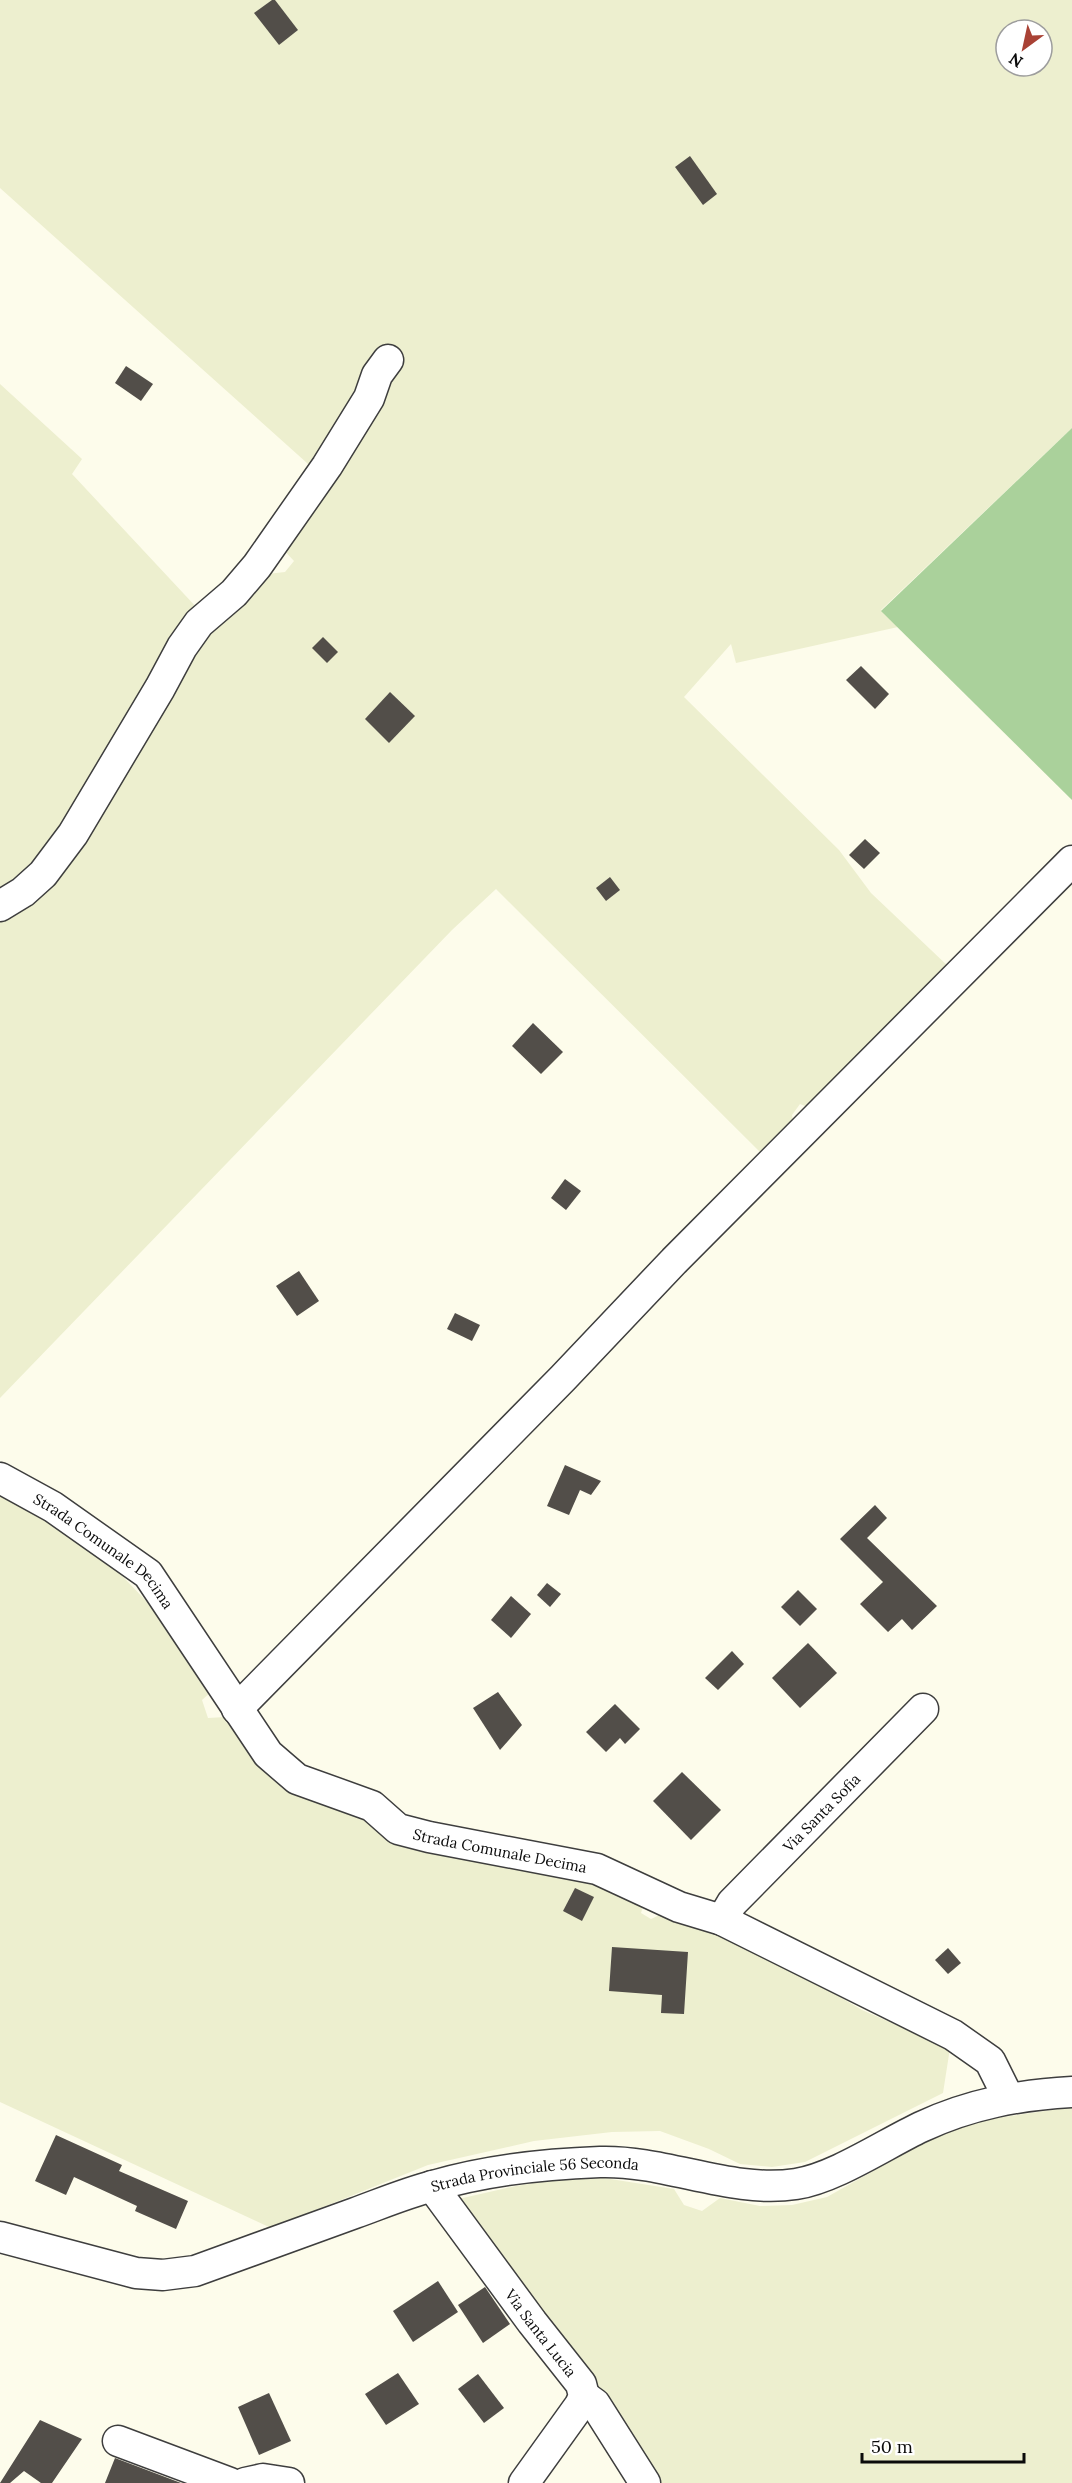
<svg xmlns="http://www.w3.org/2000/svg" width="1072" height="2483" viewBox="0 0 1072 2483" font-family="Lora,serif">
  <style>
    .farmland { fill: #edefcf; fill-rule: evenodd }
    .forest { fill: #aad19b }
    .building { fill: #524e49 }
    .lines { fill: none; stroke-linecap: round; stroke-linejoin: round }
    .minor-casing { stroke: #3e3e3e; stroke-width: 33 }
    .minor { stroke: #fff; stroke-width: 30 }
    .labels { text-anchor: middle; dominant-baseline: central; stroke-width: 6; stroke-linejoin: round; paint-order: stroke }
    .street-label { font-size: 15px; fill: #0b0b0b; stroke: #fff }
  </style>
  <rect width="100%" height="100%" fill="#fdfceb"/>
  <g class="farmland">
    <path d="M0 0H1072V428L881 610 898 627 736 663 731 644 684 697 839 850 871 893 950 968 815 1110 800 1104 792 1115 794 1127 767 1159 496 889 452 930 0 1398V913L207 632 258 575 285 572 294 561 280 546 401 359 393 345 374 358 317 472 0 188ZM1006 30H1042V66H1006Z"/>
    <path d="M0 384 82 459 72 474 198 609 42 864 0 897Z"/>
    <path d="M0 1493 43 1513 109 1562 148 1603 211 1692 202 1700 208 1718 225 1717 263 1771 283 1789 306 1799 357 1815 391 1838 460 1859 538 1868 593 1881 644 1903 641 1913 651 1919 666 1912 752 1945 862 2010 950 2048 943 2093 805 2162 772 2167 740 2164 709 2149 660 2131 612 2132 534 2141 428 2165 271 2228 0 2102Z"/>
    <path d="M1072 2107V2483H661L454 2200 516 2186 558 2179 604 2178 674 2189 684 2205 702 2211 720 2198 760 2206 792 2205 827 2197 950 2128 997 2118Z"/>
  </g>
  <path class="forest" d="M1072 428V800L881 611Z"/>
  <g class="building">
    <path d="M272 0H275L298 30 279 45 254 13Z"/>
    <path d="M690 156 717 194 703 205 675 167Z"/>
    <path d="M126 366 153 384 141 401 115 383Z"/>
    <path d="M323 637 338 652 327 663 312 648Z"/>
    <path d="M861 666 889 694 875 709 846 680Z"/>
    <path d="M390 692 415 716 389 743 365 719Z"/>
    <path d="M865 839 880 853 864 869 849 855Z"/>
    <path d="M610 877 620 890 606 901 596 888Z"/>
    <path d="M533 1023 563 1052 541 1074 512 1046Z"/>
    <path d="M565 1179 581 1191 566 1210 551 1198Z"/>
    <path d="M299 1271 319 1301 297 1316 276 1286Z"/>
    <path d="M455 1313 480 1325 472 1341 447 1329Z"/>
    <path d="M565 1465 601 1481 591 1495 580 1490 569 1515 547 1506Z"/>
    <path d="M875 1505 887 1518 867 1538 937 1606 912 1630 902 1619 888 1632 860 1604 883 1582 840 1539Z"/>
    <path d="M547 1583 561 1594 550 1607 537 1595Z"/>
    <path d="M798 1590 817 1609 800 1626 781 1607Z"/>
    <path d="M511 1596 531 1614 511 1638 491 1620Z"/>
    <path d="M808 1643 837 1673 800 1708 772 1678Z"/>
    <path d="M732 1651 744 1664 718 1690 705 1678Z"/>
    <path d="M498 1692 522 1725 500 1750 473 1708Z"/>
    <path d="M615 1704 640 1729 625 1744 620 1738 606 1752 586 1732Z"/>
    <path d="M682 1772 721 1810 691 1840 653 1801Z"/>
    <path d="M575 1888 594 1897 582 1921 563 1911Z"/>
    <path d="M612 1947 688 1952 684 2014 661 2013 662 1995 609 1991Z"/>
    <path d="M948 1948 961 1963 948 1974 935 1960Z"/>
    <path d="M56 2135 122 2165 119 2171 188 2201 176 2229 135 2211 137 2206 74 2177 66 2195 35 2181Z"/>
    <path d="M438 2281 458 2312 413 2342 393 2311Z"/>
    <path d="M485 2287 510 2324 483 2343 458 2305Z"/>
    <path d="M398 2373 419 2404 386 2425 365 2394Z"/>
    <path d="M478 2374 504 2408 484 2423 458 2389Z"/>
    <path d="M269 2393 291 2441 259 2455 238 2407Z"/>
    <path d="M40 2420 82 2439 52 2483H41L24 2471 10 2483H0Z"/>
    <path d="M115 2458 181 2483H105Z"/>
  </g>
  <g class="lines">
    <g class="minor-casing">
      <g id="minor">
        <path d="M0 906 23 892 43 874 73 834 160 688 182 647 199 623 234 593 257 566 327 466 369 398 377 375 388 360"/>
        <path id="s1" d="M0 1478 53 1507 148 1574 268 1754 297 1779 372 1806 398 1829 429 1837 597 1869 679 1907 722 1920 953 2035 990 2061 1008 2097"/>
        <path d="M237 1709 563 1378 674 1261 1072 861"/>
        <path id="s2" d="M722 1920 732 1903 923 1709"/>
        <path id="s3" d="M432 2186 532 2322 581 2384 584 2396 580 2405 524 2483"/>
        <path id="s4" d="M0 2237 136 2273 163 2275 195 2271C248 2252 301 2233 355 2213 380 2204 406 2193 433 2186 487 2170 544 2164 600 2162 666 2160 731 2194 796 2184 835 2178 885 2144 921 2127 970 2104 1019 2095 1072 2092"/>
        <path d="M584 2396 595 2404 645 2483"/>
        <path d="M118 2441 230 2483"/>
        <path d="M245 2483 263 2479 289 2483"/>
      </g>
    </g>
    <use href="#minor" class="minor"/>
  </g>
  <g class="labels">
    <g class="street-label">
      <text stroke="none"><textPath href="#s1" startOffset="128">Strada Comunale Decima</textPath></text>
      <text stroke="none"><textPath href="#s2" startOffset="147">Via Santa Sofia</textPath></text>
      <text stroke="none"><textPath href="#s1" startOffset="650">Strada Comunale Decima</textPath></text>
      <text stroke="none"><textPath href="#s4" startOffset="556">Strada Provinciale 56 Seconda</textPath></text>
      <text stroke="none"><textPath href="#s3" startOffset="183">Via Santa Lucia</textPath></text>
    </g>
  </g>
  <g transform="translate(1024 48) rotate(213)"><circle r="28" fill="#ffffff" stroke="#9d9d9d" stroke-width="1.5"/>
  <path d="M0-4.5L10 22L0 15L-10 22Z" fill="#a94235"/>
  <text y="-9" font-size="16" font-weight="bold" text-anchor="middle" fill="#0b0b0b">N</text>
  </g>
  <path d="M862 2453v9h162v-9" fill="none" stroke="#0b0b0b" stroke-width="3"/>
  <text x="871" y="2453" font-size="18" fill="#0b0b0b" stroke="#ffffff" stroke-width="4.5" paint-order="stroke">50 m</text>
</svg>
